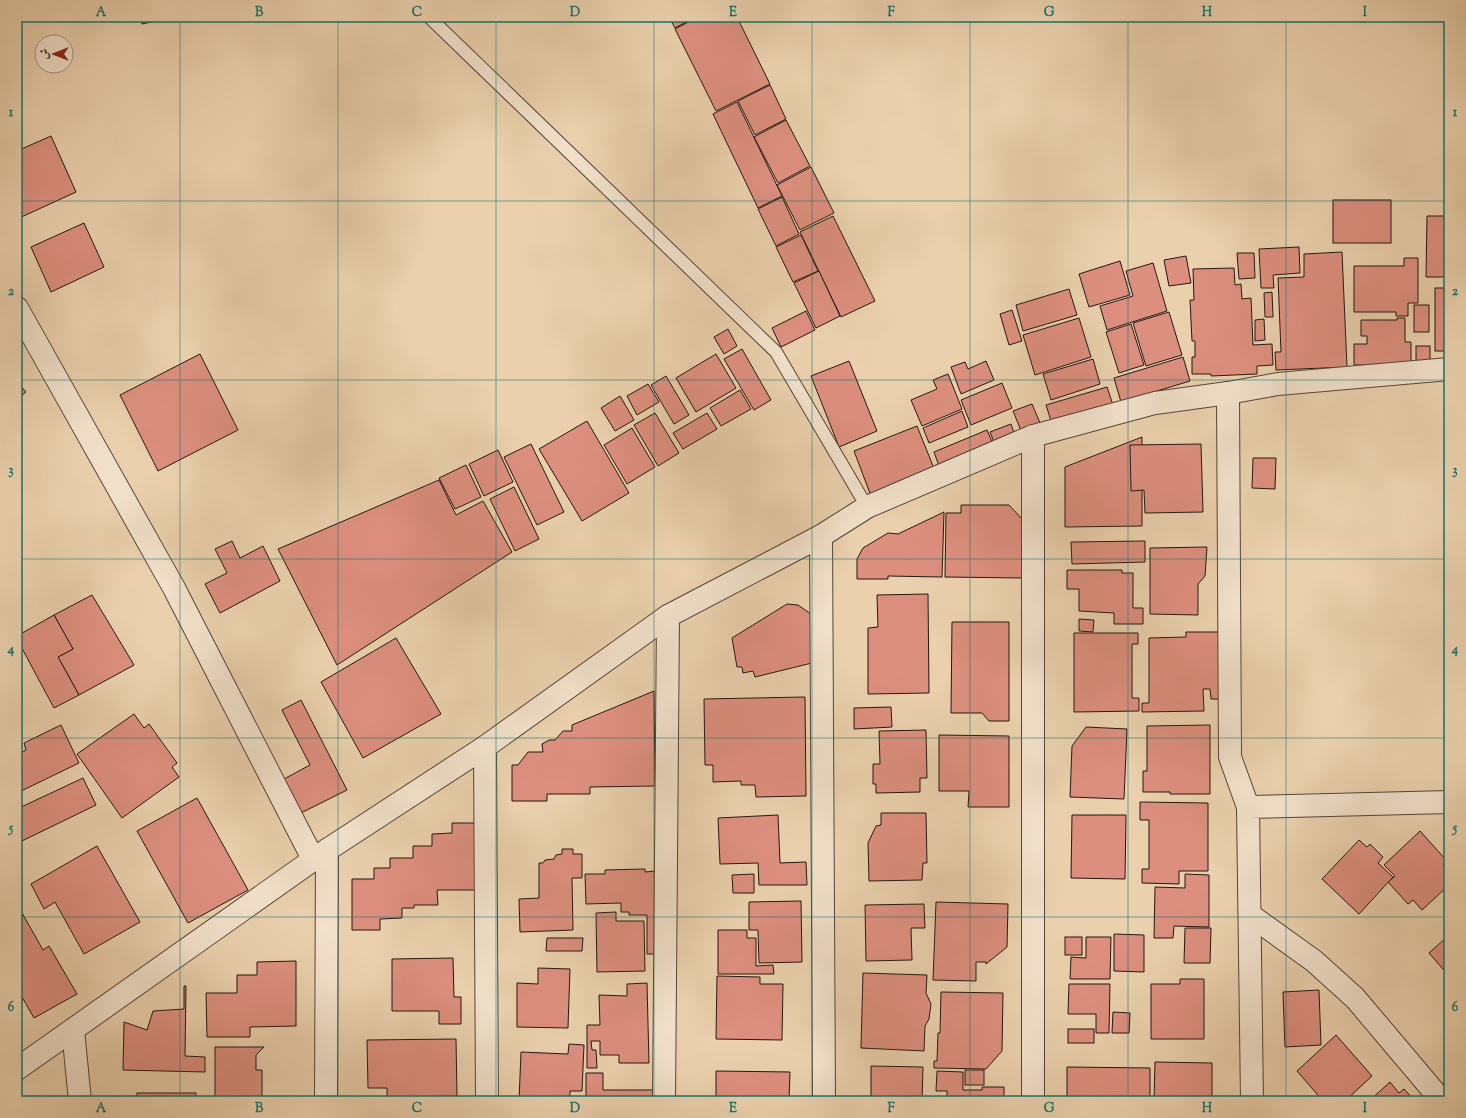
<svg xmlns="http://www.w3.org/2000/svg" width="1466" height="1118" viewBox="0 0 1466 1118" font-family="'Sorts Mill Goudy',Amiri,serif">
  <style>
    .building { fill: #dd8f7f; stroke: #25170f }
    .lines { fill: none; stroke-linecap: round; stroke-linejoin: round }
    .service-casing { stroke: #564536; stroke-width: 14 }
    .minor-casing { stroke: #564536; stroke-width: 24 }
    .tertiary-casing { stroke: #564536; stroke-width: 24 }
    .service { stroke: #f1e0ca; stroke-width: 12 }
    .minor { stroke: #f1e0ca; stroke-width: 22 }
    .tertiary { stroke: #f1e0ca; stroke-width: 22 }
    .grid { fill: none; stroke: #0f766e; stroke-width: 1; stroke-opacity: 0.55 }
    .neatline { fill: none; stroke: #0f766e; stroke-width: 1.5 }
    .grid-label { font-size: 13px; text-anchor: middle; font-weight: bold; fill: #0f766e }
  </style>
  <rect width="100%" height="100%" fill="#ead0ad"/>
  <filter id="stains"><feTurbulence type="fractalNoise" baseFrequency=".005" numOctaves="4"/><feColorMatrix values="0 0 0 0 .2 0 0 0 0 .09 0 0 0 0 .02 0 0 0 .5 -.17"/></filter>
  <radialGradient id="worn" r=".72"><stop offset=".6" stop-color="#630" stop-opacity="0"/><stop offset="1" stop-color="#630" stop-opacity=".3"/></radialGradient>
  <g class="building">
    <path d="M17 17H36L17 21Z"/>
    <path d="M141 17H174L142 24Z"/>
    <path d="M669 17H695L675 28Z"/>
    <path d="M698 17H737L770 84 716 111 675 29Z"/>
    <path d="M770 85 786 119 755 135 738 101Z"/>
    <path d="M737 102 782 196 758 208 713 114Z"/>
    <path d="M786 120 810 166 778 183 754 137Z"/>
    <path d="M51 136 76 192 17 219V151Z"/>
    <path d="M811 167 834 213 800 230 777 185Z"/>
    <path d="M782 197 799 234 776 246 758 209Z"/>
    <rect x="1333" y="200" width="58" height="43"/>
    <path d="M833 216 875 301 841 317 800 232Z"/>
    <path d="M1427 216H1449V277H1426Z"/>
    <path d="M84 223 104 267 51 292 31 247Z"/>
    <path d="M801 235 818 271 793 282 776 247Z"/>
    <path d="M1299 247 1300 273 1273 275 1274 288H1261L1259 249Z"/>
    <path d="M1342 252 1347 367 1276 370 1275 352H1281L1278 278 1304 277V254Z"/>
    <path d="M1237 253H1254L1255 278 1239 279Z"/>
    <path d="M1186 256 1191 283 1169 286 1164 260Z"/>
    <path d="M1404 258H1418V303H1408V316H1396V312H1354V266H1404Z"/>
    <path d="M1120 261 1130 295 1089 307 1079 274Z"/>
    <path d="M1153 263 1167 311 1107 330 1100 306 1133 296 1126 271Z"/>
    <path d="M1234 268 1235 285 1241 284 1242 299 1251 298 1253 345 1272 344 1273 365 1257 366V374L1211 376V374H1192V357H1195V341H1192L1190 300H1194L1193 269Z"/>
    <path d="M819 271 840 316 816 328 794 283Z"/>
    <rect x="1435" y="288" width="14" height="63"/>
    <path d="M1069 289 1077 315 1023 331 1016 305Z"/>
    <path d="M1272 292 1273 317H1265L1264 293Z"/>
    <rect x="1414" y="305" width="15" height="27"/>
    <path d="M1012 310 1022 341 1009 345 1000 314Z"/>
    <path d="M806 311 815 330 781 347 772 328Z"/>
    <path d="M1169 312 1182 355 1146 366 1133 323Z"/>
    <path d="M1079 318 1091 357 1035 375 1023 335Z"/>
    <path d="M1397 318H1405V342H1411V366L1354 365V344H1367V336H1361V320H1397Z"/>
    <path d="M1264 319 1265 340 1255 341V320Z"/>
    <path d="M1131 324 1144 365 1119 373 1106 332Z"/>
    <path d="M728 329 737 346 724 354 714 337Z"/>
    <rect x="1416" y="346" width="14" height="19"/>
    <path d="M742 349 771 400 754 410 724 359Z"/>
    <path d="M200 354 238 430 158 471 120 395Z"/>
    <path d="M716 354 736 388 696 412 676 378Z"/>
    <path d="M1183 357 1190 381 1121 402 1114 378Z"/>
    <path d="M1093 359 1100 384 1051 400 1043 374Z"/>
    <path d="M849 361 877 431 839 447 811 376Z"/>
    <path d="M986 361 994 380 961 394 951 367 965 362 968 369Z"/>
    <path d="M948 374 962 409 922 426 911 400 937 389 933 380Z"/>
    <path d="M666 376 689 415 674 424 651 385Z"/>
    <path d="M17 382 26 392 17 399Z"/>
    <path d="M1002 383 1012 408 971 425 961 400Z"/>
    <path d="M648 384 659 402 637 415 627 396Z"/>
    <path d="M1107 387 1113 405 1052 424 1046 405Z"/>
    <path d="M740 390 751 409 721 426 710 408Z"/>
    <path d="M620 396 634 420 615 431 601 408Z"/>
    <path d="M1032 404 1043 430 1024 438 1013 411Z"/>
    <path d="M962 411 968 427 929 443 923 428Z"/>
    <path d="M655 413 679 453 658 466 634 425Z"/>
    <path d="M707 413 717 429 683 449 673 433Z"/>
    <path d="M587 421 629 493 582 521 539 449Z"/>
    <path d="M1011 424 1016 439 996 447 990 432Z"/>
    <path d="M917 426 935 471 871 496 854 451Z"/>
    <path d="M632 428 655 467 627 484 604 445Z"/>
    <path d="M987 430 993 444 939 466 934 452Z"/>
    <path d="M1142 437V526L1065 527V467Z"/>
    <path d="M531 444 564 512 537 525 504 457Z"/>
    <path d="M1201 444 1203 512 1145 513 1144 490 1131 491 1130 445Z"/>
    <path d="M498 450 513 482 484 496 469 464Z"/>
    <path d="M1253 458H1276L1275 489 1252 488Z"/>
    <path d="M466 465 481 497 455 509 439 478Z"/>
    <path d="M439 480 456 515 483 501 512 552 337 665 278 549Z"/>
    <path d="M514 487 539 539 515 551 490 499Z"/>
    <path d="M961 505H1009L1023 520V578L945 577 946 513H961Z"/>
    <path d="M944 512 942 577 888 576V579H857V559L863 548 888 533 898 534Z"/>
    <path d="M232 541 240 558 263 546 280 581 220 613 205 584 227 573 215 549Z"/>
    <path d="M1145 541V562L1072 564 1071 542Z"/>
    <path d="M1207 547 1205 576 1198 584V615L1150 614V548Z"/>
    <path d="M1067 570H1122V573H1133V608H1143V624H1114V613L1079 611V589H1067Z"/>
    <path d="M928 594 929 693 868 694V628L878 627 877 595Z"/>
    <path d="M92 595 134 665 79 695 58 657 73 649 54 615Z"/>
    <path d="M787 604 798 605 811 614 812 663 755 677 753 671 743 673 742 667H737L732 638Z"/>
    <path d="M54 615 73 649 58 657 79 695 54 708 17 639V636Z"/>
    <path d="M1079 619 1094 620 1093 632 1079 631Z"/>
    <path d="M952 622H1009V721H989L982 713H951Z"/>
    <path d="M1186 632H1219L1220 699H1211L1210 689H1203L1204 711 1142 712V703H1149V638L1186 637Z"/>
    <path d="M1074 633H1138V644H1132V698H1139V711L1074 712Z"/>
    <path d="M396 638 441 714 363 758 321 682Z"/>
    <path d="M654 691 655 786 590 787V794H547V801H512V765H518L528 752H543L542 744 549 740H555L563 731H572V725Z"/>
    <path d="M805 697 806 796 756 797 755 785H741V781L713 782V765H705L704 699Z"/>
    <path d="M301 700 347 790 301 813 284 779 310 765 282 710Z"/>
    <path d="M891 707 892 727 854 729V708Z"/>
    <path d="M134 714 144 728 149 724 177 763 172 767 179 777 122 818 77 754Z"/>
    <path d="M61 725 79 763 17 793V755L26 750 24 743Z"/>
    <path d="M1210 725V794H1170V792H1143V771H1147V726Z"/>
    <path d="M1086 727 1127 729 1124 799 1070 797 1072 746Z"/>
    <path d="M926 730 927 778H920V792L876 793V784H873V764H880L879 731Z"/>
    <path d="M939 735 1009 736V807H968L969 791H939Z"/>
    <path d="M83 778 96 805 22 841 17 831V809Z"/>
    <path d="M197 798 248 890 188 923 137 831Z"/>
    <path d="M1140 802 1208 803V871H1179V884L1142 883V869H1149V820H1140Z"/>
    <path d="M881 813H926L927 863H923L922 880 869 881 868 843 876 826 881 825Z"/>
    <path d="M778 815 780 863 806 862 807 885H759L758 863 720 864 718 818Z"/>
    <path d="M1072 815H1126L1125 879 1071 878Z"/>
    <path d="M452 823H480V890H437L438 905H414V908H402V918L380 919V930H352V879H374V868H390V858H413V846H432V834L452 833Z"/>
    <path d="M1420 831 1447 861 1443 865 1449 872V885L1422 910 1413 900 1408 904 1388 882 1395 876 1384 865Z"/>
    <path d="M1359 840 1367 847 1370 844 1383 857 1378 863 1393 877 1359 914 1322 879Z"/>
    <path d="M97 846 140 922 84 954 55 902 44 909 31 884Z"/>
    <path d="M562 849H573V854H582V878H572L573 930 520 932 519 899 539 898V863H543L545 860 554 859 556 855 562 854Z"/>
    <path d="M645 869V872L655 871 656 954H647V915H629V912H621V903L586 904 585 874H605V870Z"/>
    <path d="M754 874V893H733L732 875Z"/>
    <path d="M1185 874 1209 875V927L1174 926 1173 938H1154L1155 887 1185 888Z"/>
    <path d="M801 901 802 962 759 963 758 930H749V902Z"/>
    <path d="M936 902 1008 904 1007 947 986 964V962H976V981L933 980Z"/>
    <path d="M924 904 925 928H911L912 960 866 961 865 905Z"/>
    <path d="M21 911 43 950 49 946 77 994 34 1018 18 990 17 991V913Z"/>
    <path d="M616 912V921H644L645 971 597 972 596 913Z"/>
    <path d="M1185 928H1211L1210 963H1184Z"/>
    <path d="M718 930H747V938H756V966L773 965 774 974H718Z"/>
    <path d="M1114 934 1144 935V972L1114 971Z"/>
    <path d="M1449 935V976L1429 953Z"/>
    <rect x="1065" y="937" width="17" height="18"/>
    <path d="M1086 937H1111L1110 979H1070L1071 957 1086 958Z"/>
    <path d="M547 938H583L582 951H546Z"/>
    <path d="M453 958 454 997H461V1024H439V1011H392V959Z"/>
    <path d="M296 961V1026L250 1027V1037H207L206 993H237V975H257V962Z"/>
    <path d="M538 968 570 969 568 1028 517 1027V983L538 984Z"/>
    <path d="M863 973 927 975 926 993 931 1004 929 1019 925 1026 924 1051 861 1048Z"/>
    <path d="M717 976 760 977V984H783L782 1040 716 1039Z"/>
    <path d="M1180 979H1204V1039H1151V984H1180Z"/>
    <path d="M647 983 649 1063H619V1055H600V1041H591L592 1050H596L597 1068H587V1025H600L599 995 627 996V984Z"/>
    <path d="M1069 984H1110L1109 1033H1096V1014H1068Z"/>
    <path d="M184 986H186L185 1056 205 1057V1072L123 1070 124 1022 147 1030 153 1011 184 1009Z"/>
    <path d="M1319 990 1321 1045 1285 1047 1283 992Z"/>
    <path d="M941 992 1003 993 1002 1051 986 1069 934 1068V1061H937L938 1033H940Z"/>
    <path d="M1113 1012 1130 1013 1129 1033H1112Z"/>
    <rect x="1068" y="1029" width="26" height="14"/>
    <path d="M1336 1035 1372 1076 1345 1101H1323L1297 1071Z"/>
    <path d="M456 1039 457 1096 387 1097V1088H368L367 1040Z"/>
    <path d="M569 1044 584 1045 582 1091H570V1101H519L521 1052 568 1054Z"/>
    <path d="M215 1047H264L256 1055V1070H262V1101H215Z"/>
    <path d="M1155 1062 1212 1063V1101H1154Z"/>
    <path d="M871 1066 923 1067 922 1101H871Z"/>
    <path d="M1067 1067 1150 1068V1101H1067Z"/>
    <rect x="965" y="1070" width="19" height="15"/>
    <path d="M716 1071 790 1072 789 1101H716Z"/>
    <path d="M937 1071 963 1072V1090H982V1087H1004V1101H947V1091H936Z"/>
    <path d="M586 1073H603V1090H653V1101H586Z"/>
    <path d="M1449 1078V1101L1435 1091Z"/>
    <path d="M1390 1082 1399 1093 1404 1089 1415 1101H1369Z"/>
    <rect x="137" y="1093" width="59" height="8"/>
  </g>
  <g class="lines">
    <g class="service-casing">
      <path id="service" d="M429 17 776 352 867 507"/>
    </g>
    <g class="minor-casing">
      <g id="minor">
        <path d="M17 308 174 588 313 859"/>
        <path d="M1228 393 1230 757 1248 807"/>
        <path d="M821 536 824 1101"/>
        <path d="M485 747 487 1101"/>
        <path d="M1250 915 1314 961 1355 998 1442 1101"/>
        <path d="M73 1030 80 1101"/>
        <path d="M326 1101 327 850"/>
        <path d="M664 1101 668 616"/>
        <path d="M1033 1101V436"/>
        <path d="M1252 1101 1248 807 1449 802"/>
      </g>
    </g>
    <g class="tertiary-casing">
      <path id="tertiary" d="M17 1069 327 850 485 747 668 616 821 536 867 507 1033 436 1155 403 1228 393 1278 384 1449 369"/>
    </g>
    <use href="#service" class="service"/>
    <use href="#minor" class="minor"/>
    <use href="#tertiary" class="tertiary"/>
  </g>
  <path class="grid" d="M180 17V1101M338 17V1101M496 17V1101M654 17V1101M812 17V1101M970 17V1101M1128 17V1101M1286 17V1101M17 201H1449M17 380H1449M17 559H1449M17 738H1449M17 917H1449"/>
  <rect width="1466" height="1118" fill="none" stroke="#ead0ad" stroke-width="44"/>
  <g transform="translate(54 54) rotate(270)"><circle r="19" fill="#f1e0ca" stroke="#9f907f"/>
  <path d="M0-3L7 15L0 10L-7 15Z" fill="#8f2418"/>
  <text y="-6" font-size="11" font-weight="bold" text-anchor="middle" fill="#25170f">ش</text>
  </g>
  <rect x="22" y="22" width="1422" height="1074" class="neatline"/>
  <g class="grid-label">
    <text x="101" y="16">A</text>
    <text x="259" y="16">B</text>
    <text x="417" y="16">C</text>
    <text x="575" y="16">D</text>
    <text x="733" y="16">E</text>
    <text x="891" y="16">F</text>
    <text x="1049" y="16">G</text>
    <text x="1207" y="16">H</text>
    <text x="1365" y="16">I</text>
    <text x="11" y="116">1</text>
    <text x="1455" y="116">1</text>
    <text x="11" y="295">2</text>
    <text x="1455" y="295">2</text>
    <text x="11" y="474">3</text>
    <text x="1455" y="474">3</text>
    <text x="11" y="653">4</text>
    <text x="1455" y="653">4</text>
    <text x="11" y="832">5</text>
    <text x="1455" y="832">5</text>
    <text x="11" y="1011">6</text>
    <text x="1455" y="1011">6</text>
    <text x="101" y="1112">A</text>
    <text x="259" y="1112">B</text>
    <text x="417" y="1112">C</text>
    <text x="575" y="1112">D</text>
    <text x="733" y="1112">E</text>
    <text x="891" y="1112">F</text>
    <text x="1049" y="1112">G</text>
    <text x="1207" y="1112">H</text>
    <text x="1365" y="1112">I</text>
  </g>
  <rect width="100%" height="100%" filter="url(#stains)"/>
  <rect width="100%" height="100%" fill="url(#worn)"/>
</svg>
